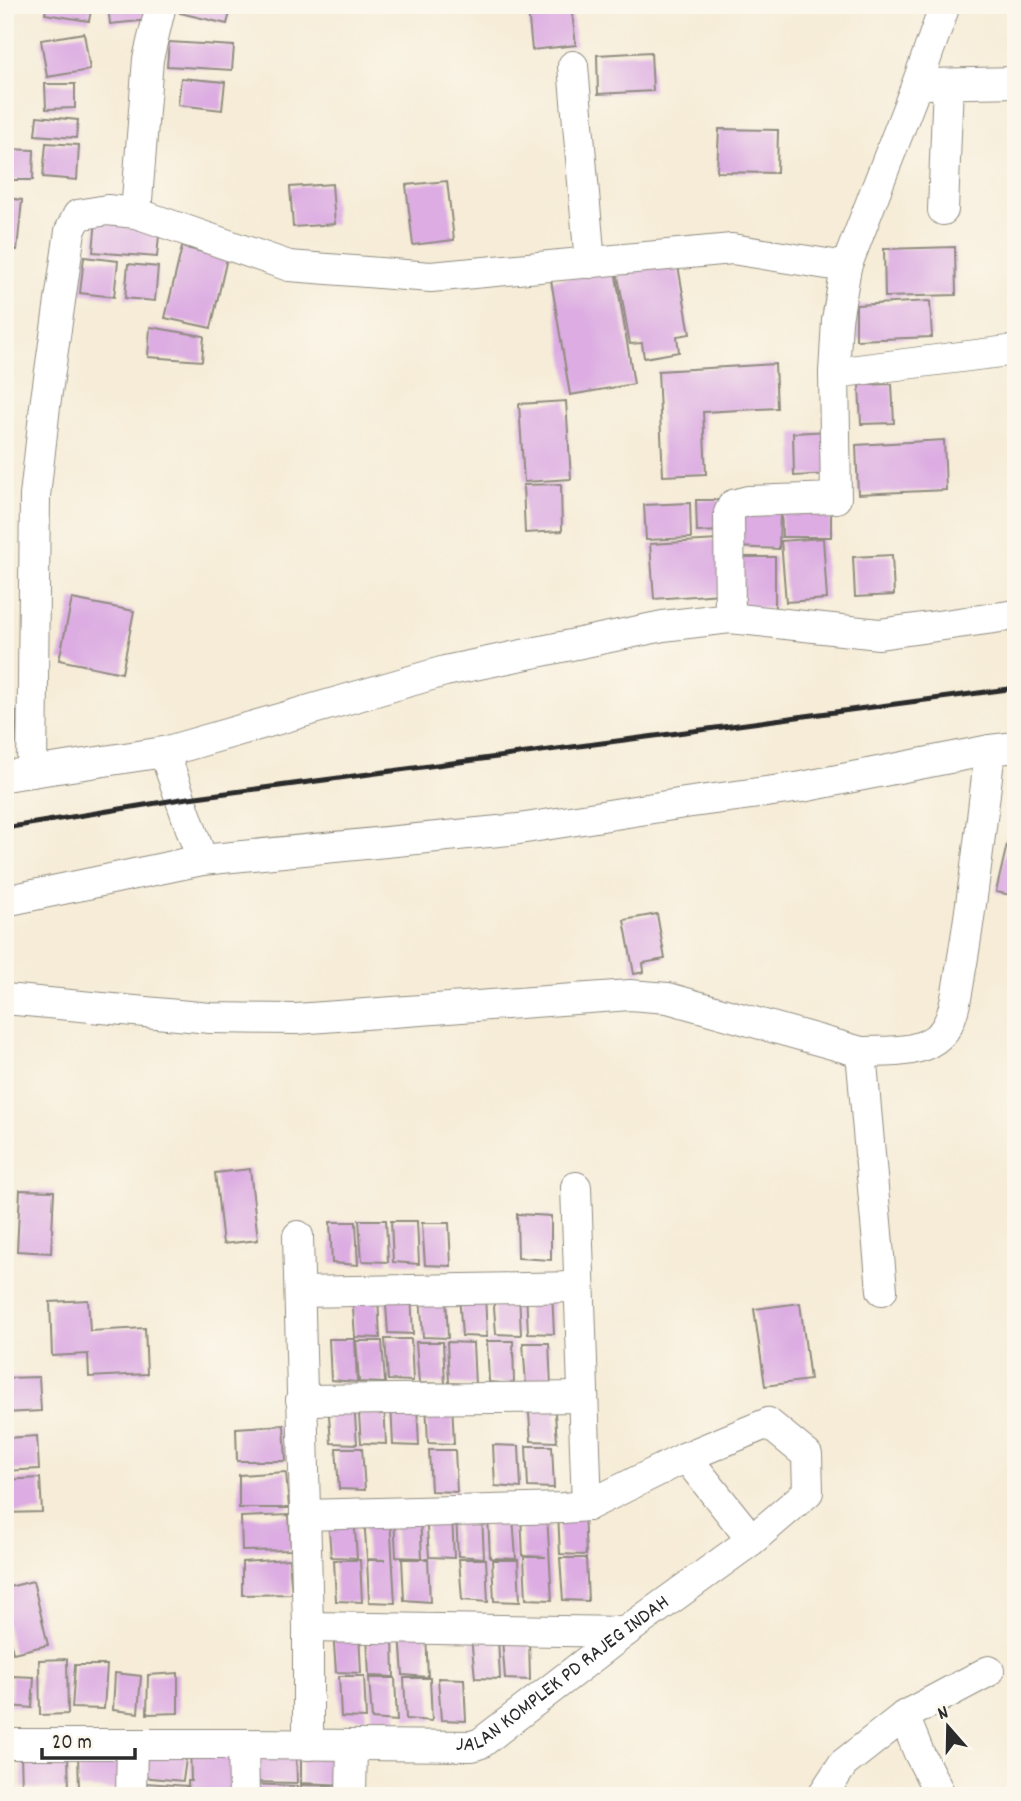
<svg xmlns="http://www.w3.org/2000/svg" width="1021" height="1801" viewBox="0 0 1021 1801" font-family="Dekko,sans-serif">
  <style>
    .building { fill: #dcace2 }
    .lines { fill: none; stroke-linecap: round; stroke-linejoin: round }
    .minor-casing { stroke: #908c81; stroke-width: 32 }
    .minor { stroke: #fff; stroke-width: 30 }
    .rail { stroke: #2b2b2b; stroke-width: 5 }
    .labels { text-anchor: middle; dominant-baseline: central; stroke-width: 5; stroke-linejoin: round; paint-order: stroke }
    .street-label { font-size: 21px; fill: #2b2b2b; stroke: #fbf7ec }
  </style>
  <rect width="100%" height="100%" fill="#fbf7ec"/>
  <filter id="ink" filterUnits="userSpaceOnUse"><feTurbulence type="fractalNoise" baseFrequency=".0143" numOctaves="2"/><feDisplacementMap in="SourceGraphic" scale="14" xChannelSelector="R" yChannelSelector="G"/><feConvolveMatrix kernelMatrix="1 2 1 2 8 2 1 2 1" color-interpolation-filters="sRGB"/></filter>
  <filter id="wash" filterUnits="userSpaceOnUse"><feTurbulence type="fractalNoise" baseFrequency=".00686" numOctaves="4" result="noise"/><feDisplacementMap in="SourceGraphic" scale="28" xChannelSelector="R" yChannelSelector="G"/><feGaussianBlur stdDeviation="1.57" result="paint"/><feColorMatrix in="noise" values="0 0 0 0 0 0 0 0 0 0 0 0 0 0 0 0 0 1.4 0 .05"/><feComposite in="paint" operator="in"/></filter>
  <g filter="url(#wash)">
    <rect width="100%" height="100%" fill="#f6ecd7"/>
    <g id="blocks">
      <g class="building">
        <path d="M47 5H92L89 21 45 14Z"/>
        <path d="M108 5H148L149 20 110 24Z"/>
        <path d="M182 5H232L227 24 180 13Z"/>
        <path d="M571 5 576 45 532 50 528 10Z"/>
        <path d="M84 33 90 70 47 77 41 40Z"/>
        <path d="M169 42 234 46 232 70 167 66Z"/>
        <path d="M651 52 653 91 598 94 597 55Z"/>
        <path d="M181 78 225 82 222 110 178 105Z"/>
        <path d="M45 84H75V108L46 109Z"/>
        <path d="M37 116 78 120 76 138 35 135Z"/>
        <path d="M719 129 778 130 777 173 717 172Z"/>
        <path d="M46 143 79 145 77 180 43 177Z"/>
        <path d="M5 149 34 150 33 180H5Z"/>
        <path d="M447 181 454 240 413 245 406 185Z"/>
        <path d="M332 184 335 224 293 227 290 187Z"/>
        <path d="M5 198 22 200 17 250 5 249Z"/>
        <path d="M96 219 160 224 157 257 93 252Z"/>
        <path d="M182 247 227 258 211 328 165 318Z"/>
        <path d="M955 247 956 295 885 297 884 249Z"/>
        <path d="M84 257 118 261 114 297 80 293Z"/>
        <path d="M677 260 690 334 677 336 679 352 644 358 642 343 630 344 617 270Z"/>
        <path d="M5 264 11 265 9 295H5Z"/>
        <path d="M128 264 158 267 155 301 125 298Z"/>
        <path d="M615 270 634 384 570 395 551 280Z"/>
        <path d="M930 301 932 337 856 340V305Z"/>
        <path d="M150 327 204 336 202 361 148 357Z"/>
        <path d="M775 364 777 408 703 412 706 474 663 476 658 371Z"/>
        <path d="M892 384 894 423 861 424 859 385Z"/>
        <path d="M566 401 571 479 524 482 519 404Z"/>
        <path d="M829 431 830 474 794 476 793 433Z"/>
        <path d="M944 440 946 490 858 494 856 445Z"/>
        <path d="M561 484 562 531 525 533 523 485Z"/>
        <path d="M696 500H722L723 531 697 532Z"/>
        <path d="M690 503 691 538 646 540 644 505Z"/>
        <path d="M781 503H831V537H782Z"/>
        <path d="M738 510 780 512 779 549 737 547Z"/>
        <path d="M823 538 827 599 786 602 781 541Z"/>
        <path d="M718 540 721 594 654 599 650 544Z"/>
        <path d="M892 555 894 595 855 597 853 557Z"/>
        <rect x="741" y="557" width="34" height="51"/>
        <path d="M72 599 134 611 122 673 59 660Z"/>
        <path d="M5 710 17 712 15 744 5 743Z"/>
        <path d="M1008 840 1016 842V896L996 892Z"/>
        <path d="M657 914 665 959 643 963 644 972 634 974 624 920Z"/>
        <path d="M250 1169 258 1240 223 1244 215 1173Z"/>
        <path d="M20 1190 54 1191 51 1253 17 1251Z"/>
        <path d="M517 1214 551 1216V1260L518 1258Z"/>
        <path d="M359 1220H386L388 1262 362 1261Z"/>
        <path d="M391 1221H417L419 1264 393 1262Z"/>
        <path d="M330 1222H356L358 1265 332 1263Z"/>
        <path d="M422 1223H449L451 1266 425 1265Z"/>
        <path d="M552 1291 554 1334 528 1333 526 1292Z"/>
        <path d="M385 1292H411L413 1334 388 1333Z"/>
        <path d="M493 1293H519L521 1335 496 1334Z"/>
        <path d="M485 1294 487 1337 462 1336 459 1295Z"/>
        <path d="M352 1295H378L380 1338 355 1337Z"/>
        <path d="M446 1295 448 1338 423 1337 420 1296Z"/>
        <path d="M88 1300 90 1331 145 1328 147 1374 89 1377 88 1354 52 1356 50 1302Z"/>
        <path d="M800 1303 810 1380 765 1386 754 1309Z"/>
        <path d="M329 1339H355L357 1382 331 1380Z"/>
        <path d="M385 1339H411L413 1381 388 1380Z"/>
        <path d="M356 1341H382L385 1383 359 1382Z"/>
        <path d="M487 1341H513L514 1384 489 1382Z"/>
        <path d="M416 1342H443L445 1384 419 1383Z"/>
        <path d="M447 1342 473 1343 475 1385 449 1383Z"/>
        <path d="M523 1343H549L551 1386 526 1384Z"/>
        <path d="M39 1377 41 1411 5 1413V1378Z"/>
        <path d="M528 1400H554L557 1442 531 1441Z"/>
        <path d="M358 1401 384 1402 386 1444 361 1443Z"/>
        <path d="M328 1402H354L357 1444 331 1443Z"/>
        <path d="M426 1402H452L454 1444 428 1443Z"/>
        <path d="M391 1404H417L419 1446 393 1445Z"/>
        <path d="M284 1425 286 1461H237L236 1428Z"/>
        <path d="M37 1436 39 1469 5 1471V1438Z"/>
        <path d="M493 1445 519 1446 521 1488 495 1486Z"/>
        <path d="M526 1446H552L554 1488 528 1487Z"/>
        <path d="M336 1448H362L365 1490 339 1489Z"/>
        <path d="M429 1450H455L457 1492 431 1491Z"/>
        <path d="M286 1472 289 1508H239V1475Z"/>
        <path d="M40 1478 42 1512 5 1513V1480Z"/>
        <path d="M558 1513H584L586 1555 560 1554Z"/>
        <path d="M521 1514 547 1515 552 1600 526 1599 524 1557H546L523 1556Z"/>
        <path d="M289 1515 291 1550 242 1551 241 1517Z"/>
        <path d="M354 1515 357 1558 331 1557 328 1516Z"/>
        <path d="M426 1515 452 1516 454 1558 429 1557Z"/>
        <path d="M456 1515H482L484 1558 458 1556Z"/>
        <path d="M394 1516H420L422 1558 396 1557Z"/>
        <path d="M488 1516 513 1517 516 1559 490 1558Z"/>
        <path d="M364 1517 390 1518 395 1603 369 1602 367 1560H385L367 1559Z"/>
        <path d="M560 1558H586L588 1601 563 1600Z"/>
        <path d="M289 1559 292 1594 242 1595V1562Z"/>
        <path d="M402 1559H428L430 1602 404 1600Z"/>
        <path d="M459 1559H486L488 1602 462 1600Z"/>
        <path d="M334 1560H360L362 1602 336 1601Z"/>
        <path d="M492 1560H518L520 1602 494 1601Z"/>
        <path d="M33 1581 48 1645 13 1653 5 1618V1588Z"/>
        <path d="M333 1631H359L361 1673 336 1672Z"/>
        <path d="M393 1634 394 1677 369 1676 367 1635Z"/>
        <path d="M400 1634H426L428 1677 403 1675Z"/>
        <path d="M471 1637H498L500 1679 475 1678Z"/>
        <path d="M502 1638H529L530 1680 505 1679Z"/>
        <path d="M67 1659 68 1714 40 1715 39 1660Z"/>
        <path d="M75 1665H107L104 1709 72 1708Z"/>
        <path d="M115 1673 141 1676 138 1713 113 1710Z"/>
        <path d="M178 1673V1713L147 1714 148 1675Z"/>
        <path d="M12 1676 34 1677 32 1708 10 1706Z"/>
        <path d="M339 1676H364L366 1718 341 1717Z"/>
        <path d="M369 1678H395L397 1721 372 1719Z"/>
        <path d="M404 1678H430L432 1721 406 1719Z"/>
        <path d="M438 1678 464 1679 466 1721 441 1720Z"/>
        <path d="M190 1746 237 1748 236 1796H189L188 1781H191Z"/>
        <path d="M249 1747 296 1749 297 1783 250 1782Z"/>
        <path d="M147 1748 187 1752 183 1781 141 1777Z"/>
        <path d="M301 1749 348 1750 349 1785 301 1783Z"/>
        <path d="M21 1754 68 1756 69 1790 22 1788Z"/>
        <path d="M78 1754 125 1756 126 1790 79 1789Z"/>
        <path d="M146 1783 187 1786 186 1796H144Z"/>
        <path d="M250 1784 297 1786 298 1796H250Z"/>
        <path d="M301 1785 348 1786V1796H301Z"/>
      </g>
    </g>
  </g>
  <g filter="url(#ink)">
    <use href="#blocks" fill-opacity="0" stroke="#908c81" stroke-width="2"/>
    <g class="lines">
      <g class="minor-casing">
        <g id="minor">
          <path d="M161 5 148 59 136 213 289 266 431 277 732 249 846 267"/>
          <path d="M573 66 590 263"/>
          <path d="M928 84 1016 82"/>
          <path d="M943 210 948 84"/>
          <path d="M834 373 1016 350"/>
          <path d="M730 618 729 513 733 505 748 501 836 498 834 373 837 320 846 267 917 84 945 5"/>
          <path d="M164 752 202 860 519 829 685 803 802 787 990 750 1016 747"/>
          <path d="M32 772 35 496 45 406 70 231 78 215 107 210 136 213"/>
          <path d="M5 776 164 752 445 671 663 626 730 618 879 634 1016 615"/>
          <path d="M5 901 202 860"/>
          <path d="M5 999 210 1018 296 1019 630 995 668 998 861 1052 882 1290"/>
          <path d="M861 1052C889 1051 920 1055 941 1034 956 1019 958 982 962 963 974 892 982 821 990 750"/>
          <path d="M576 1187 587 1506"/>
          <path d="M298 1236 308 1627V1745"/>
          <path d="M300 1292 578 1287"/>
          <path d="M301 1400 583 1397"/>
          <path d="M305 1515 563 1508 587 1506 686 1457"/>
          <path d="M308 1627 625 1632"/>
          <path d="M904 1716 989 1671"/>
          <path id="s1" d="M5 1744H243L472 1746 481 1743 625 1632 752 1540 686 1457 768 1423 807 1455 808 1492 752 1540"/>
          <path d="M243 1744 244 1796"/>
          <path d="M131 1796 132 1744"/>
          <path d="M351 1796 352 1746"/>
          <path d="M822 1796 843 1764 904 1716 919 1753 941 1796"/>
        </g>
      </g>
      <use href="#minor" class="minor"/>
      <path class="rail" d="M5 828 181 799 1016 688"/>
    </g>
  </g>
  <g class="labels">
    <g class="street-label">
      <text stroke="none"><textPath href="#s1" startOffset="581">JALAN KOMPLEK PD RAJEG INDAH</textPath></text>
    </g>
  </g>
  <rect width="1021" height="1801" fill="none" stroke="#fbf7ec" stroke-width="28"/>
  <g transform="translate(948 1727) rotate(340)" stroke="#fbf7ec" stroke-width="5" paint-order="stroke">
  <path d="M0-5L12 26L0 18L-12 26Z" fill="#2b2b2b"/>
  <text y="-10" font-size="19" font-weight="bold" text-anchor="middle" fill="#2b2b2b">N</text>
  </g>
  <path d="M42 1748v10h93v-10" fill="none" stroke="#2b2b2b" stroke-width="3.5"/>
  <text x="52" y="1748" font-size="21" fill="#2b2b2b" stroke="#fbf7ec" stroke-width="5" paint-order="stroke">20 m</text>
</svg>
